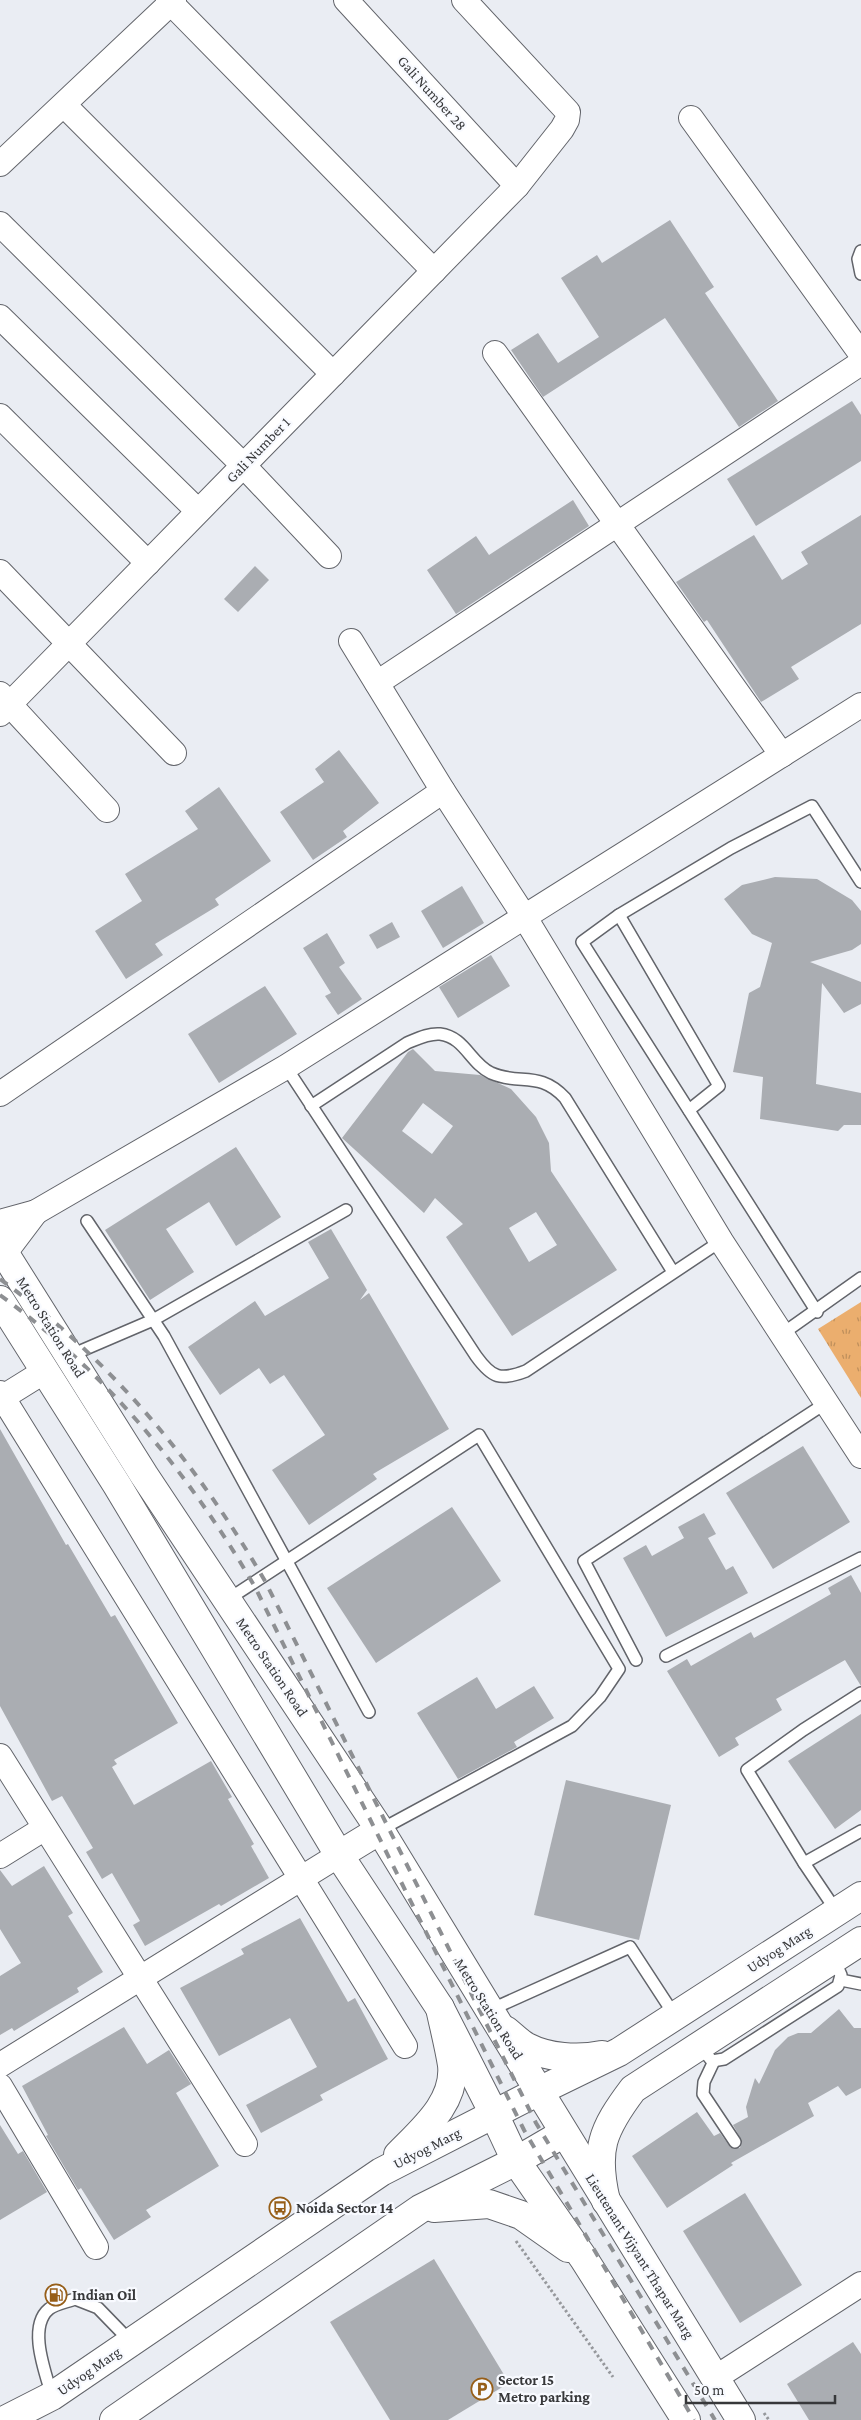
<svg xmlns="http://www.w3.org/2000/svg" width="861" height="2420" viewBox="0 0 861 2420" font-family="'Crimson Pro',serif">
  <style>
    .park { fill: url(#park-tufts) }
    .building { fill: #aaadb2; fill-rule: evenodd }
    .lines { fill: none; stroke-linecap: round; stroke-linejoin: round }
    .service-casing { stroke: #62646a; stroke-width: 14 }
    .minor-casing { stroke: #62646a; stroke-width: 26 }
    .tertiary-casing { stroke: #62646a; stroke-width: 30 }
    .secondary-casing { stroke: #62646a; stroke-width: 30 }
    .path { stroke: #96989c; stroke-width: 3; stroke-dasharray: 2.5 2.5; stroke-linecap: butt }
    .service { stroke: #fff; stroke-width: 11 }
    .minor { stroke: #fff; stroke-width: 24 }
    .tertiary { stroke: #fff; stroke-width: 28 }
    .secondary { stroke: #fff; stroke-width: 28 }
    .rail { stroke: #8d8f92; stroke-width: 4; stroke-dasharray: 9 9; stroke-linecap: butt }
    .labels { text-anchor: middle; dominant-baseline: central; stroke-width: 4.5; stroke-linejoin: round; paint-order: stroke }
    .street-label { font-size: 15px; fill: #37383a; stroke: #f8faff }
    .poi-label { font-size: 15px; font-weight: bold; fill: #37383a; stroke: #f8faff; text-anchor: start }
  </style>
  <defs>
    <pattern id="park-tufts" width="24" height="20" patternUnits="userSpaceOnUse" patternTransform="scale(1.25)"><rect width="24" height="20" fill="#ebae6e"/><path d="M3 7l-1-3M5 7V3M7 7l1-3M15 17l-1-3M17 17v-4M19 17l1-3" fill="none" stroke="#bf8f5b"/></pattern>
  </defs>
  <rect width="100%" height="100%" fill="#eaedf3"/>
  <path class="park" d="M861 1302V1398L818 1329Z"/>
  <g class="building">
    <path d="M670 220 714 287 705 293 778 401 739 427 665 318 543 397 511 350 538 333 558 363 599 337 561 278 597 255 602 263Z"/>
    <path d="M852 401 861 415V461L756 526 727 479Z"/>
    <path d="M573 500 589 526 456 614 427 570 476 536 489 555Z"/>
    <path d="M861 515V624L791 667 799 679 761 702 707 620 704 622 676 582 754 535 782 580 808 564 801 552Z"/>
    <path d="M255 566 269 580 238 612 224 599Z"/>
    <path d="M339 750 379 803 343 831 347 837 313 860 280 812 324 782 315 769Z"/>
    <path d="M219 787 271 861 215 899 219 905 155 944 163 955 126 979 95 931 142 901 125 874 198 829 185 811Z"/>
    <path d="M775 877 817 879 852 900 861 911V944L852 950 810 962 861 982V1004L844 1013 822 983 816 1084 861 1093V1125H844L838 1131 760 1119 763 1077 733 1072 749 993 760 987 772 943 752 934 724 899 742 885Z"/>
    <path d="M462 886 484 923 443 948 421 911Z"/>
    <path d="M392 922 400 937 377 949 369 935Z"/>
    <path d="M327 933 345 963 339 967 362 999 338 1015 325 996 331 993 303 948Z"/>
    <path d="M491 955 510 986 458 1018 439 987Z"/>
    <path d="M265 986 297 1034 219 1083 188 1034Z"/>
    <path d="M413 1049 435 1071 480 1075 511 1089 536 1117 549 1143 551 1171 617 1270 512 1336 446 1237 463 1224 435 1198 424 1213 342 1138 408 1052ZM423 1103 453 1126 432 1154 402 1131ZM536 1212 557 1245 529 1262 509 1228Z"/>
    <path d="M236 1147 281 1217 236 1246 209 1202 166 1229 194 1272 150 1300 105 1230Z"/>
    <path d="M331 1229 367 1290 360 1300 369 1293 449 1429 373 1474 377 1479 309 1525 272 1470 325 1435 284 1375 270 1384 259 1368 220 1395 188 1347 255 1301 265 1316 329 1278 308 1242Z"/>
    <path d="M0 1429 66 1545 68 1544 111 1617 115 1615 178 1723 114 1760 117 1764 112 1767 134 1805 211 1761 232 1797 228 1799 254 1844 251 1846 269 1878 221 1906 219 1904 145 1946 133 1925 140 1921 112 1873 102 1879 86 1852 93 1848 62 1796 52 1801 0 1706Z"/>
    <path d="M803 1446 850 1522 773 1569 726 1493Z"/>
    <path d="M452 1507 501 1581 376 1663 327 1588Z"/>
    <path d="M704 1513 716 1534 708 1538 726 1570 733 1566 748 1593 666 1637 623 1558 646 1545 652 1556 684 1538 678 1527Z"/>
    <path d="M851 1575 861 1593V1686L845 1660 776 1699 782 1710 735 1738 739 1745 719 1757 667 1671 687 1659 691 1666 751 1632 754 1638 831 1594 828 1588Z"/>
    <path d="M477 1677 496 1709 534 1686 554 1718 514 1742 517 1747 458 1779 417 1713Z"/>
    <path d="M861 1714V1810L835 1829 788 1761Z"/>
    <path d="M566 1780 671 1805 639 1940 534 1915Z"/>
    <path d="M44 1866 73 1913 68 1916 103 1972 77 1988 79 1992 52 2008 14 2031 12 2028 0 2035V1976L21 1963 0 1929V1870L12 1886Z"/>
    <path d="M300 1918 348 2002 355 1998 388 2059 320 2095 323 2100 261 2133 246 2105 317 2067 290 2018 219 2056 180 1988 244 1954 241 1949Z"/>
    <path d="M839 2009 854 2028H861V2088L846 2096 838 2086 808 2103 814 2116 731 2163 733 2165 667 2208 632 2156 697 2112 714 2136 720 2133 731 2148H740L742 2141 733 2125 748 2117 746 2107 755 2078 759 2084 775 2050 788 2037 798 2033H811Z"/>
    <path d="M124 2027 147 2064 169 2050 191 2084 176 2093 219 2166 146 2210 151 2217 114 2240 81 2188 78 2190 46 2136 48 2135 22 2086Z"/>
    <path d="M0 2125 18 2154 23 2151 47 2192 0 2220Z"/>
    <path d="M745 2193 802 2285 740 2323 683 2231Z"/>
    <path d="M434 2259 509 2383 448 2420H390L330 2322Z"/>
    <path d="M853 2342 861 2354V2420H809L787 2384Z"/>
  </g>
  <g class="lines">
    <g class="service-casing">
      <g id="service">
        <path d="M861 251 858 259 861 274"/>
        <path d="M619 915 719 1086 689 1110"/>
        <path d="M286 1067 476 1356C492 1378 500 1381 526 1371L721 1241"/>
        <path d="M311 1106 407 1043C417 1039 428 1033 440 1034 465 1037 470 1063 491 1073 520 1086 539 1070 565 1098L673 1272"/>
        <path d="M87 1221 164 1336 369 1712"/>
        <path d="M817 1312 582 942 619 915 731 848 812 806 861 882"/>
        <path d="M782 1334 861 1278"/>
        <path d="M69 1356 153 1320 346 1210"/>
        <path d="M227 1600 479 1435 619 1669 600 1697 572 1726 380 1830"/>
        <path d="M666 1656 861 1558"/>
        <path d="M636 1660 584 1561 826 1403"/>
        <path d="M861 1693 803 1730 747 1770 804 1863 861 1831"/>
        <path d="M804 1863 837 1912"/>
        <path d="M841 1980 861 1984"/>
        <path d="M490 2010 630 1947 675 2016"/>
        <path d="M700 2046 712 2061 724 2059 838 1986 841 1975 834 1959"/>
        <path d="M714 2061 704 2082 703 2094 735 2142"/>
        <path d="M52 2396C46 2374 27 2327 49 2309 55 2304 67 2302 75 2299L98 2308 131 2342"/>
      </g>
    </g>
    <g class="minor-casing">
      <g id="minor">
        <path d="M168 0 434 271"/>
        <path d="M346 0 517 186"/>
        <path d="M64 105 333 374"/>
        <path d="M691 118 861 354"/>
        <path d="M0 164 174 0"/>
        <path d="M0 224 243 465 329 556"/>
        <path d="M0 317 198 511"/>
        <path d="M495 353 782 755"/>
        <path d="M0 416 148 563"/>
        <path d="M0 572 174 753"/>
        <path d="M351 641 443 791 524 916 721 1241 861 1456"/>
        <path d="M377 683 861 363"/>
        <path d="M0 694 107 810"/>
        <path d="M0 714 517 186 562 129 567 120 568 112 464 0"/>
        <path d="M0 1094 443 791"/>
        <path d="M36 1212 286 1067 861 705"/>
        <path d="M0 1222 36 1212 5 1253"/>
        <path d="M0 1393 405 2046"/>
        <path d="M0 1399 45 1371"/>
        <path d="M0 1756 245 2144"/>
        <path d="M0 1856 45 1828"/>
        <path d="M0 2065 339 1855"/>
        <path d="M0 2086 96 2247"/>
        <path d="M715 2378 861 2284"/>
      </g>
    </g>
    <g class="tertiary-casing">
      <g id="tertiary">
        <path d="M0 1246 144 1475 380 1830 539 2091 619 2052 861 1896"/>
        <path d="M0 1300 117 1485 339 1855 440 2008 494 2114"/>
        <path d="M339 1855 380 1830"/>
        <path d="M505 2030C512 2035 519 2043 527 2047 548 2058 578 2060 602 2055"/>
        <path d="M606 2201C594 2150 602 2130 633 2089L861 1941"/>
      </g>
    </g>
    <g class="secondary-casing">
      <g id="secondary">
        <path d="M494 2114 516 2161 584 2259 686 2420"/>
        <path d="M398 2155C421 2131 456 2103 452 2065 449 2046 444 2027 440 2008"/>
        <path d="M434 2208 489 2204 521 2215 568 2248"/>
        <path d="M5 2420 52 2396 381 2172 539 2091 741 2420"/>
        <path d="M114 2420 420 2209 516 2161 564 2133"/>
      </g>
    </g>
    <g class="path">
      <path d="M516 2241 613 2377"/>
      <path d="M764 2413 769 2420"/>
    </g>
    <use href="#service" class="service"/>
    <use href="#minor" class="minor"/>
    <use href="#tertiary" class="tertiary"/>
    <use href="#secondary" class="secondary"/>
    <g class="rail">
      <path d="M0 1279C112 1361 196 1462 265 1581L536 2123 715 2420"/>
      <path d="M0 1295C107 1373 189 1473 255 1587L524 2130 694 2420"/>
    </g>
  </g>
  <defs>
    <g id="bus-ring" transform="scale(1.125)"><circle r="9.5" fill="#f8faff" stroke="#965e18" stroke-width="1.5"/><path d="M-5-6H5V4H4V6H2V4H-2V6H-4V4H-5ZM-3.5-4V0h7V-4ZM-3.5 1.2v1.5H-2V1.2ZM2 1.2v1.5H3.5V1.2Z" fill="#965e18"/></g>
    <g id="fuel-ring" transform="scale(1.125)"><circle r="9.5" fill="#f8faff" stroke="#965e18" stroke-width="1.5"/><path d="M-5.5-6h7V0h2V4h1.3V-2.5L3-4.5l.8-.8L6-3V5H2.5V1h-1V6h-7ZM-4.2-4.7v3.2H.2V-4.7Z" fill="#965e18"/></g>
    <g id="parking-ring" transform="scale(1.125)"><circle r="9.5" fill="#f8faff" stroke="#965e18" stroke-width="1.5"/><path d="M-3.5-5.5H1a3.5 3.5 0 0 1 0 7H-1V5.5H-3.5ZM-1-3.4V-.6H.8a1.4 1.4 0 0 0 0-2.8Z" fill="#965e18"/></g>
  </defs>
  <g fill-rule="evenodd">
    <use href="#bus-ring" x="280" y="2208"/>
    <use href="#fuel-ring" x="56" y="2295"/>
    <use href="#parking-ring" x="482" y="2389"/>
  </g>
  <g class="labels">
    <g class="street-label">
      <text transform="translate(432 93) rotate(48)">Gali Number 28</text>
      <text transform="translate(258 450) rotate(-46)">Gali Number 1</text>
      <text transform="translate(51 1327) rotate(58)">Metro Station Road</text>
      <text transform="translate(272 1667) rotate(56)">Metro Station Road</text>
      <text transform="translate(779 1949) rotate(-33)">Udyog Marg</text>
      <text transform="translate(489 2009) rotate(58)">Metro Station Road</text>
      <text transform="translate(427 2148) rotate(-27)">Udyog Marg</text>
      <text transform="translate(640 2256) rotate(58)">Lieutenant Vijyant Thapar Marg</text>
      <text transform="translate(89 2371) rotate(-35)">Udyog Marg</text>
    </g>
    <g class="poi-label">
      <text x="296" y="2208">Noida Sector 14</text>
      <text x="72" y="2295">Indian Oil</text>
      <text x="498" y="2380">Sector 15<tspan x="498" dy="17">Metro parking</tspan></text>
    </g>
  </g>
  <path d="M686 2395v8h149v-8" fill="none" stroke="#37383a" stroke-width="2.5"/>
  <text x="694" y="2395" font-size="15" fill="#37383a" stroke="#f8faff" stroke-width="4" paint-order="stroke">50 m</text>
</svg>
